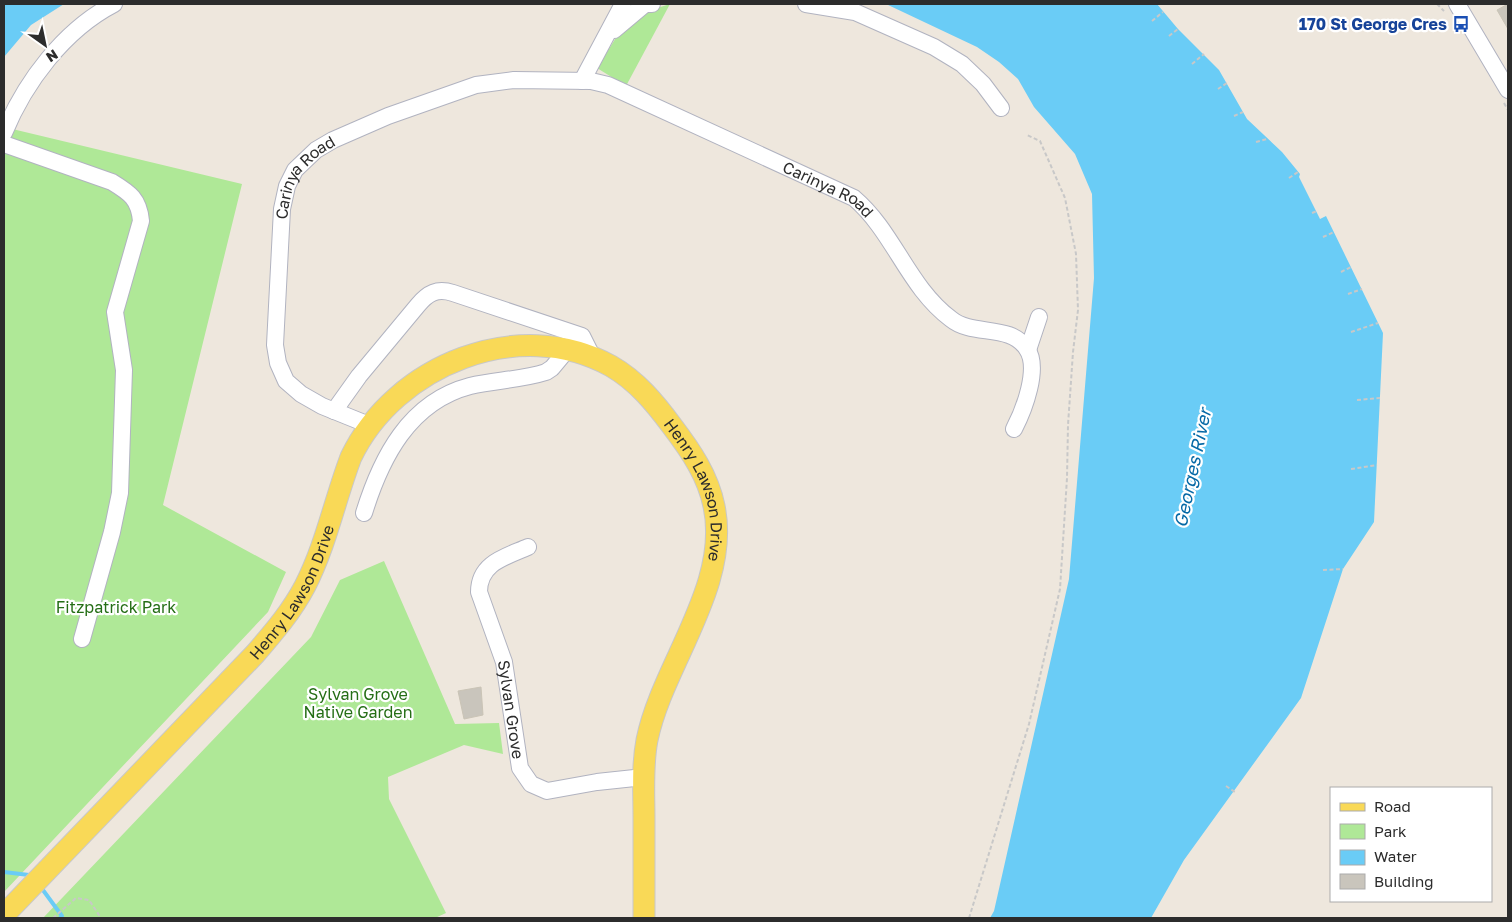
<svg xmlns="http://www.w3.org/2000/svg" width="1512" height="922" viewBox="0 0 1512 922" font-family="'Golos Text',sans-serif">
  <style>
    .green { fill: #afe897 }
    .water { fill: #6accf6 }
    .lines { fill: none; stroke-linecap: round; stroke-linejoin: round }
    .stream { stroke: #6accf6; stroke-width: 4 }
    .building { fill: #c9c5bc; stroke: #cac4b6 }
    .minor-casing { stroke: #b1b3c0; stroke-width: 18 }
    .major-casing { stroke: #c8c8c8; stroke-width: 23 }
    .path { stroke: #c8c8c8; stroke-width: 2; stroke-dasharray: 4 2.5; stroke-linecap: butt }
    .minor { stroke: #fff; stroke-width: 16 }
    .major { stroke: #f9d957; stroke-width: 21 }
    .labels { text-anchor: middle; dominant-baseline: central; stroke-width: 4.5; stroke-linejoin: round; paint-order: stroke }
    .transit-label { font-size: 16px; font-weight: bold; fill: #164399; stroke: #fff; text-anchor: end }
    .street-label { font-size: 16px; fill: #2c2c2c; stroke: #fff }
    .park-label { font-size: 16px; fill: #256e16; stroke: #fff }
    .water-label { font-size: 18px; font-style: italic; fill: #0569a6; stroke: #fff }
  </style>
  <rect width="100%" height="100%" fill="#eee7dd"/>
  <g class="green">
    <path d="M670 4 626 86 597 68 629 17Z"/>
    <path d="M4 127 242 184 163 505 286 572 268 612 4 892Z"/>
    <path d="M384 561 455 724 499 723 503 754 464 745 388 777 389 799 446 913 435 918H43L311 637 340 580Z"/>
  </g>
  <g class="water">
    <path d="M4 4H64L31 25 4 57Z"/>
    <path d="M886 4H1157L1178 29 1219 70 1247 119 1282 152 1300 174 1299 177 1320 219 1326 216 1383 333 1374 522 1343 569 1301 698 1184 860 1151 918H990L994 911 1069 579 1094 278 1092 194 1075 154 1034 107 1018 79 999 62 977 47Z"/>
  </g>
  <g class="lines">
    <g class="stream">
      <path d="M4 872 29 875 31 877"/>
      <path d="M40 886 62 916 60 918"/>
    </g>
  </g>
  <g class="building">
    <path d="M1508 4V29L1497 10Z"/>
    <path d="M481 687 483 715 464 719 458 691Z"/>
  </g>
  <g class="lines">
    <g class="minor-casing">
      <g id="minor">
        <path d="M806 4 855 12 934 47 962 64 983 84 1001 108"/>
        <path d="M1457 4 1508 90"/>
        <path d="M614 30 645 4H652"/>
        <path d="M582 81 623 4"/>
        <path d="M4 133C25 82 64 30 114 4"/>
        <path d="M4 144 112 182C130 193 139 199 141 221L115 312 124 370 120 493 112 532 82 639"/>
        <path d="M1028 350 1039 317"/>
        <path d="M334 411 359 376 418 305C428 293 437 288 453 293L582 336 593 358"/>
        <path id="s1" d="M369 425 322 406 301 394 286 381 278 363 275 345 282 209 287 186 295 170 316 150 333 140 388 116 476 85 514 80 591 81 608 85 854 198C894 232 908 287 951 319 973 337 1010 323 1027 349 1040 368 1024 410 1014 429"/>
        <path d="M364 513C381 458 409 402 470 386 495 380 521 380 546 372L552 368 567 350"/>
        <path id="s2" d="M528 547C505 557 479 563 479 592L504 662 520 768 531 784 547 791 597 782 644 777"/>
      </g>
    </g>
    <g class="major-casing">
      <g id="major">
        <path id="s3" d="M4 915 255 654C274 632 292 611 305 586 326 545 335 499 351 457 395 365 519 315 611 366 637 381 655 403 672 426 691 451 708 476 714 506 731 586 662 665 647 740 642 766 644 792 644 818 644 851 644 885 644 918"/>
      </g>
    </g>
    <g class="path">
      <path d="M1437 4 1444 11"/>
      <path d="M1152 21 1163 12"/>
      <path d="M1169 36 1178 29"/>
      <path d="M1192 64 1204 54"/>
      <path d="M1218 89 1227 83"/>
      <path d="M1504 103 1508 110"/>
      <path d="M1234 116 1243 112"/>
      <path d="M1256 142 1267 139"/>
      <path d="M1289 178 1298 172"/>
      <path d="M1312 213 1317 211"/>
      <path d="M1323 237 1334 232"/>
      <path d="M1341 272 1351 267"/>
      <path d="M1348 294 1362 289"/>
      <path d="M1351 332 1378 323"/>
      <path d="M1357 400 1380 398"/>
      <path d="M1351 469 1377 465"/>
      <path d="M1323 570 1343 569"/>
      <path d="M4 743V750"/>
      <path d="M1226 786 1235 792"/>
      <path d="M53 918 76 898 89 900 101 918"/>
      <path d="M969 918 1029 724 1060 589 1067 478 1068 425 1073 352 1078 310 1076 254 1065 198 1040 141 1027 135"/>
    </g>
    <use href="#minor" class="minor"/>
    <use href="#major" class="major"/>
  </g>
  <defs>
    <g id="bus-bare" transform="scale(1.35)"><path d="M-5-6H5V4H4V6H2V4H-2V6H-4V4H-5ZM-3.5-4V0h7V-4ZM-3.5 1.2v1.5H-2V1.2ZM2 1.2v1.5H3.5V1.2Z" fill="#1a4fb4" stroke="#fff" stroke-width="2.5" paint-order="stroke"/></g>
  </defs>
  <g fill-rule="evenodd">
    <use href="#bus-bare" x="1461" y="24"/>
  </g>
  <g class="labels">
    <g class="transit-label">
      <text x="1447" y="24">170 St George Cres</text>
    </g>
    <g class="street-label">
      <text stroke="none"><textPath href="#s1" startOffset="309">Carinya Road</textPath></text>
      <text stroke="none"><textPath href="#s1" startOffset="889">Carinya Road</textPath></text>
      <text stroke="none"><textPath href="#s3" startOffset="1046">Henry Lawson Drive</textPath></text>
      <text stroke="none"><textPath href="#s3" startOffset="435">Henry Lawson Drive</textPath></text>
      <text stroke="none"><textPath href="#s2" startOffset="194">Sylvan Grove</textPath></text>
    </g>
    <g class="park-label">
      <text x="116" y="607">Fitzpatrick Park</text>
      <text x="358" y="694">Sylvan Grove<tspan x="358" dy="18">Native Garden</tspan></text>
    </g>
    <g class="water-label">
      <text transform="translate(1192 468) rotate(-78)">Georges River</text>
    </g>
  </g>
  <rect width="1512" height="922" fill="none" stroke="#2c2c2c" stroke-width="10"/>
  <rect x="1330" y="787" width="162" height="115" fill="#ffffff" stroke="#ababab"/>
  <rect x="1340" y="803" width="25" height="8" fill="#f9d957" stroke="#ababab"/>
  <text x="1374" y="812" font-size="15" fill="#2c2c2c">Road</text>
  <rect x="1340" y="824" width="25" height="15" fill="#afe897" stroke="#ababab"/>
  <text x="1374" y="837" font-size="15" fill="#2c2c2c">Park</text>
  <rect x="1340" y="850" width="25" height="15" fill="#6accf6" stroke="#ababab"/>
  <text x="1374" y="862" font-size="15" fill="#2c2c2c">Water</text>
  <rect x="1340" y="874" width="25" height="15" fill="#c9c5bc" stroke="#ababab"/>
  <text x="1374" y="887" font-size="15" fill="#2c2c2c">Building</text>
  <g transform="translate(45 45) rotate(147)" stroke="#ffffff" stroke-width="4" paint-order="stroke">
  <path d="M0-4L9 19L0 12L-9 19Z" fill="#2c2c2c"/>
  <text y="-8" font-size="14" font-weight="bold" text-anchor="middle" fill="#2c2c2c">N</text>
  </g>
</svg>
